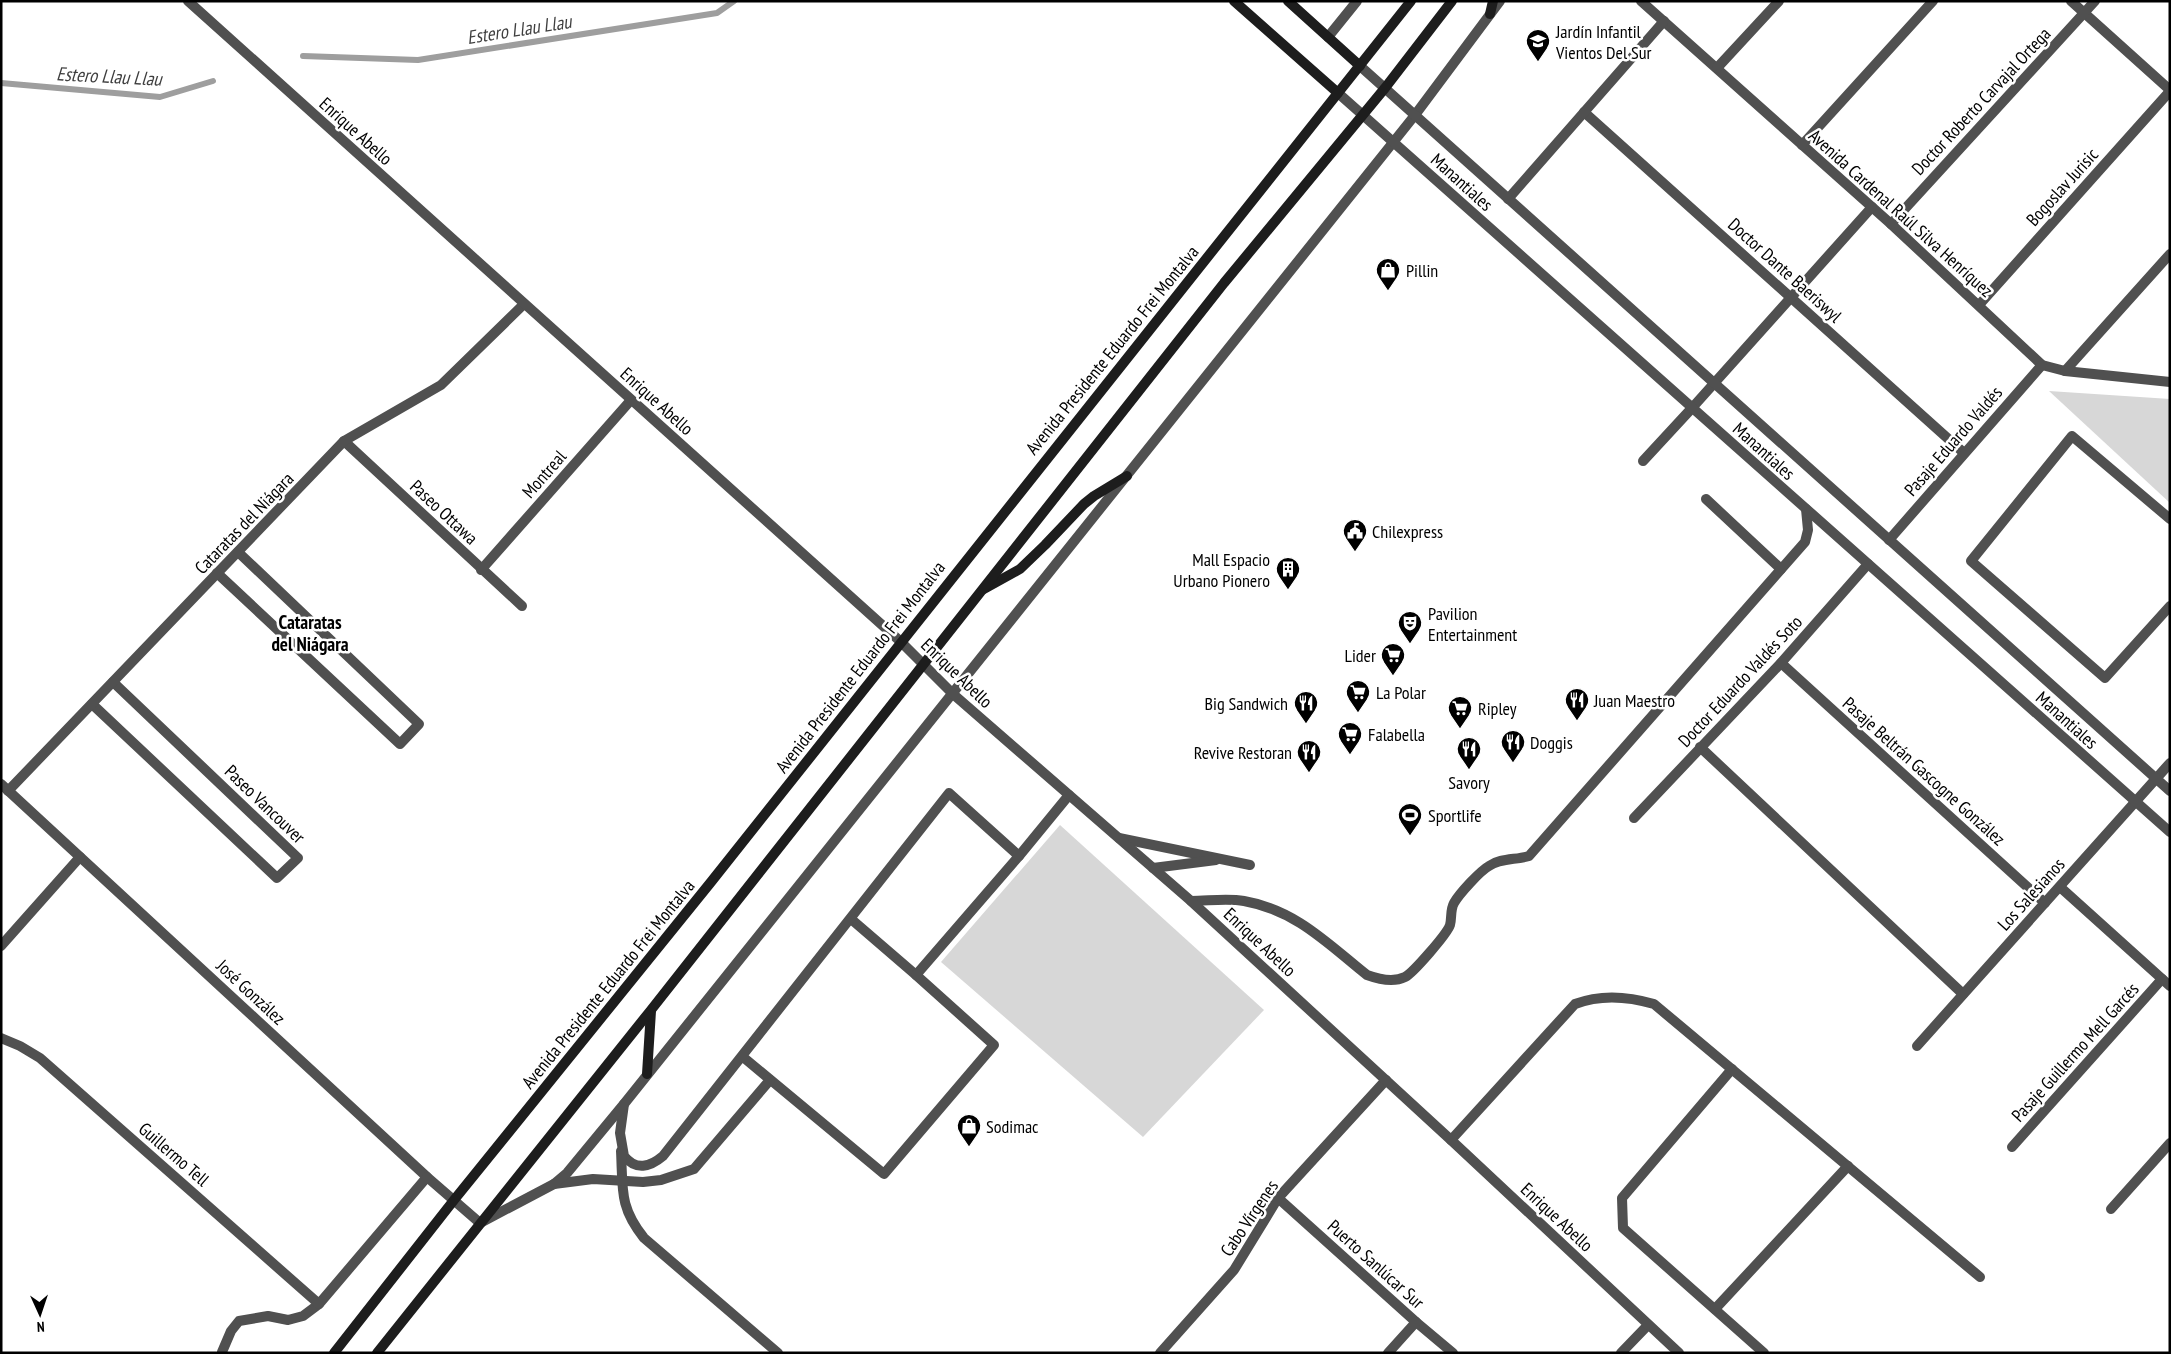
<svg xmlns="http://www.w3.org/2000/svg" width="2171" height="1354" viewBox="0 0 2171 1354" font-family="'PT Sans Narrow',sans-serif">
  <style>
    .green { fill: #d7d7d7 }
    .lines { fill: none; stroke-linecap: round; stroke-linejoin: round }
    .stream { stroke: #9e9e9e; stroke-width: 6 }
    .service { stroke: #505050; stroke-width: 10 }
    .minor { stroke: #505050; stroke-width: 10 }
    .tertiary { stroke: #505050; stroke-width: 10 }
    .secondary { stroke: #1d1d1d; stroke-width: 10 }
    .labels { text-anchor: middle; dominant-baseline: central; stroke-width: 5; stroke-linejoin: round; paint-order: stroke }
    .poi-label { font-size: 18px; fill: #000; stroke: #fff; text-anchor: start }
    .street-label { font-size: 18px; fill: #000; stroke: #fff }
    .water-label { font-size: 19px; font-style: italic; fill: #3f3f3f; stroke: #fff }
    .neighbourhood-label { font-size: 19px; font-weight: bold; fill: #000; stroke: #fff }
  </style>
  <rect width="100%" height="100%" fill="#fff"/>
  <g class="green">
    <path d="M2049 391 2170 399V503Z"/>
    <path d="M1060 825 1264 1010 1143 1137 941 962Z"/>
  </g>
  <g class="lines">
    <g class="stream">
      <path d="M303 56 418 60 717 13 734 1"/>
      <path d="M1 83 160 97 213 81"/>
    </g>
    <g class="service">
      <path d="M1643 461 1692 408"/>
      <path d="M1706 499 1781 569"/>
      <path d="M2170 519 2072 436 1971 561 2105 678 2170 606"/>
      <path d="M1119 838 1250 865"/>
      <path d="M1019 856 1069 795"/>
      <path d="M1153 868 1216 860"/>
      <path d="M1191 901C1208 901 1227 898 1244 901 1296 910 1328 944 1367 975 1378 979 1393 983 1405 977 1413 973 1447 934 1450 925 1452 918 1450 910 1454 903 1459 894 1480 871 1489 866 1500 858 1516 860 1529 856L1805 542 1808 530 1806 509"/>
      <path d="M851 919 916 975"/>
      <path d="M1732 1069 1622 1198 1623 1228 1764 1353"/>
      <path d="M624 1104 620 1133 624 1156C636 1171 650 1167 663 1156L949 793 1019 856 916 975 994 1045 884 1174 743 1057"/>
      <path d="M1451 1140 1575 1004C1601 994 1627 996 1654 1004L1980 1277"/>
      <path d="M621 1151C623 1189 619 1207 644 1238L778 1353"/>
      <path d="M554 1184 593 1179 643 1182 661 1180 694 1169 770 1080"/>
      <path d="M1715 1309 1848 1166"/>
      <path d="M222 1352 231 1331 239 1321 268 1316 288 1320 303 1316 319 1304"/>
    </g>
    <g class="minor">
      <path d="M1641 1 1891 224 2042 365 2065 371 2170 382"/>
      <path d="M2071 1 2170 90"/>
      <path d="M1328 37 1357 1"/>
      <path d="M1717 68 1779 1"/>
      <path d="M1584 112 1964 453"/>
      <path d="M1802 145 1933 1"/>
      <path d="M1508 199 1664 21"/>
      <path d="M1891 224 2095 1"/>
      <path d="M1979 305 2170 91"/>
      <path d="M2065 371 2170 254"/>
      <path d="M1692 408 1872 207"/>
      <path d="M344 441 522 606"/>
      <path d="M1889 540 2042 365"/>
      <path d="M481 570 631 400"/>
      <path d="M217 573 400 744 419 724 238 552"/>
      <path d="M1781 663 2045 903"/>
      <path d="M92 704 277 878 298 858 113 682"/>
      <path d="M1700 747 1963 994"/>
      <path d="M1 784 427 1177 480 1223 554 1184 567 1173 624 1104 1415 115 1500 1"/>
      <path d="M8 791 344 441 441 385 524 304"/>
      <path d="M1634 818 1781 663 1868 564"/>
      <path d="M2060 887 2170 986"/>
      <path d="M1 946 80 857"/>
      <path d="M1 1038 20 1046 40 1058 319 1304 427 1177"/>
      <path d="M1917 1046 2170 763"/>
      <path d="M2012 1147 2162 979"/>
      <path d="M1278 1198 1416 1322 1453 1353"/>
      <path d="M2111 1209 2170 1143"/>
      <path d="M1160 1353 1234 1270 1278 1198 1386 1080"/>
      <path d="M1388 1353 1416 1322"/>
      <path d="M1621 1353 1648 1325"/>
    </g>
    <g class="tertiary">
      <path d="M188 1 901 642 953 694 1191 901 1451 1140 1679 1353"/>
      <path d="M1360 66 2170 791"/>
      <path d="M1338 93 2170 832"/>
    </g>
    <g class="secondary">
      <path d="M1234 1 1338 93"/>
      <path d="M1288 1 1360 66"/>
      <path d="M1490 14 1493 1"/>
      <path d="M984 589 1020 569 1045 545 1084 504 1094 496 1127 476"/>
      <path d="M647 1074 651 1011"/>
      <path d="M334 1353 454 1200 711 882 1411 1"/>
      <path d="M377 1353 651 1010 1224 283 1385 88 1452 1"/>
    </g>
  </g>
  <defs>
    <g id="school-pin" transform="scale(1.25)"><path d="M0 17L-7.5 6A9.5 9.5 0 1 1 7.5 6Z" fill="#000" stroke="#fff"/><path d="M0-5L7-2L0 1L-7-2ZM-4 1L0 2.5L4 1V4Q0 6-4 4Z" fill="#fff"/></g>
    <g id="shop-pin" transform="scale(1.25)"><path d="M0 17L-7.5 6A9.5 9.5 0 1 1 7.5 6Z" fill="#000" stroke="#fff"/><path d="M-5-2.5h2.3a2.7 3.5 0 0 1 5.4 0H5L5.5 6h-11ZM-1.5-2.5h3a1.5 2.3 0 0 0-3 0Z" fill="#fff"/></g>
    <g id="civic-pin" transform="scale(1.25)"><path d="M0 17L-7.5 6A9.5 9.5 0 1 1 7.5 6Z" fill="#000" stroke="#fff"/><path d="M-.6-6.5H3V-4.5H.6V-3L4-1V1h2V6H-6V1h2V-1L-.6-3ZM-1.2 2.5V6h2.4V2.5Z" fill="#fff"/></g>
    <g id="building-pin" transform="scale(1.25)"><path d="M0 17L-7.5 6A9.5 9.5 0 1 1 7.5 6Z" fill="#000" stroke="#fff"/><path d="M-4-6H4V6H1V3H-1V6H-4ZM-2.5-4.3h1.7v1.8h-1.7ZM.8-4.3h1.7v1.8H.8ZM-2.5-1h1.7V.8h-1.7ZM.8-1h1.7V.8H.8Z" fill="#fff"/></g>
    <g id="theatre-pin" transform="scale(1.25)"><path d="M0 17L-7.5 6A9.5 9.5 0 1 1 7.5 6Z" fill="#000" stroke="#fff"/><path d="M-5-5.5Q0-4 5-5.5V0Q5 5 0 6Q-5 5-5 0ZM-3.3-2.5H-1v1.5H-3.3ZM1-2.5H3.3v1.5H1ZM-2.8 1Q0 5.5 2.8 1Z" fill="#fff"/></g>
    <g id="supermarket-pin" transform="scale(1.25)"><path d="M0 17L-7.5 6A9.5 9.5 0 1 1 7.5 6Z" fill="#000" stroke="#fff"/><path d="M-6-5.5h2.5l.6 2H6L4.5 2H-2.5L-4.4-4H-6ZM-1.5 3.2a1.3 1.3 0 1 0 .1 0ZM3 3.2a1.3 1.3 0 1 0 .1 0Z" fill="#fff"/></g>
    <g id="restaurant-pin" transform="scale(1.25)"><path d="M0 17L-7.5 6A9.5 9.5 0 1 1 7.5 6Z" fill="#000" stroke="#fff"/><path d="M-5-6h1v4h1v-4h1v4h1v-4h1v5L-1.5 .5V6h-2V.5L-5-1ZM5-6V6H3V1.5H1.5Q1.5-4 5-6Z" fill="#fff"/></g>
    <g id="stadium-pin" transform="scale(1.25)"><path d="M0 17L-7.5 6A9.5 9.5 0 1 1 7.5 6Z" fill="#000" stroke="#fff"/><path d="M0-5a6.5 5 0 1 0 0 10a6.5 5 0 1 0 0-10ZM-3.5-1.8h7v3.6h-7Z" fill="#fff"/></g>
  </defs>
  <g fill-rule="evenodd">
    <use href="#school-pin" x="1538" y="41"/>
    <use href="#shop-pin" x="1388" y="270"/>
    <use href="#civic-pin" x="1355" y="531"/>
    <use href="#building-pin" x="1288" y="569"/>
    <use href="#theatre-pin" x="1410" y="623"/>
    <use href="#supermarket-pin" x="1393" y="655"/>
    <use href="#supermarket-pin" x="1358" y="692"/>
    <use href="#restaurant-pin" x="1577" y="700"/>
    <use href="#restaurant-pin" x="1306" y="703"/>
    <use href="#supermarket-pin" x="1460" y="708"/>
    <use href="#supermarket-pin" x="1350" y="734"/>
    <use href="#restaurant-pin" x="1513" y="742"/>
    <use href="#restaurant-pin" x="1469" y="749"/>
    <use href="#restaurant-pin" x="1309" y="752"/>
    <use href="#stadium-pin" x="1410" y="815"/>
    <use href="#shop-pin" x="969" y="1126"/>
  </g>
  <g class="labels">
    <g class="poi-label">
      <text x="1556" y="31">Jardín Infantil<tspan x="1556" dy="21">Vientos Del Sur</tspan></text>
      <text x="1406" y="270">Pillin</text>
      <text x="1372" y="531">Chilexpress</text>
      <text x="1270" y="559" text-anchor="end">Mall Espacio<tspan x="1270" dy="21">Urbano Pionero</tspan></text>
      <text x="1428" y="613">Pavilion<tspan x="1428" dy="21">Entertainment</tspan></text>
      <text x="1376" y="655" text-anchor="end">Lider</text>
      <text x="1376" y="692">La Polar</text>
      <text x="1594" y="700">Juan Maestro</text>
      <text x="1288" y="703" text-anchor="end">Big Sandwich</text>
      <text x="1478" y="708">Ripley</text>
      <text x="1368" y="734">Falabella</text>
      <text x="1530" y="742">Doggis</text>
      <text x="1292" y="752" text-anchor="end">Revive Restoran</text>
      <text x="1469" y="782" text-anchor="middle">Savory</text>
      <text x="1428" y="815">Sportlife</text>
      <text x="986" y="1126">Sodimac</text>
    </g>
    <g class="street-label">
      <text transform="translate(1981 101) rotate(-47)">Doctor Roberto Carvajal Ortega</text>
      <text transform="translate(356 131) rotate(42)">Enrique Abello</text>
      <text transform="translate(1462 182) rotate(42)">Manantiales</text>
      <text transform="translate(2062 187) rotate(-48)">Bogoslav Jurisic</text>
      <text transform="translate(1901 213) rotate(42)">Avenida Cardenal Raúl Silva Henríquez</text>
      <text transform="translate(1785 270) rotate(42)">Doctor Dante Baeriswyl</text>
      <text transform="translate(1112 350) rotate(-51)">Avenida Presidente Eduardo Frei Montalva</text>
      <text transform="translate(657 401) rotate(42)">Enrique Abello</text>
      <text transform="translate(1953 441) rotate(-49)">Pasaje Eduardo Valdés</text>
      <text transform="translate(1764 451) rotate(42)">Manantiales</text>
      <text transform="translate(544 474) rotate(-49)">Montreal</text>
      <text transform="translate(444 512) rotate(43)">Paseo Ottawa</text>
      <text transform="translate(244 523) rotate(-46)">Cataratas del Niágara</text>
      <text transform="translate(860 667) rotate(-52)">Avenida Presidente Eduardo Frei Montalva</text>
      <text transform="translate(957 673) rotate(44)">Enrique Abello</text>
      <text transform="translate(1740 681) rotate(-47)">Doctor Eduardo Valdés Soto</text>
      <text transform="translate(2067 720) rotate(42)">Manantiales</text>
      <text transform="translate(1924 771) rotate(42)">Pasaje Beltrán Gascogne González</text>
      <text transform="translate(265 804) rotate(44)">Paseo Vancouver</text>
      <text transform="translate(2031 894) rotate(-48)">Los Salesianos</text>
      <text transform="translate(1260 942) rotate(43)">Enrique Abello</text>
      <text transform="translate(608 984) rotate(-51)">Avenida Presidente Eduardo Frei Montalva</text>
      <text transform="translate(251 992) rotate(43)">José González</text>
      <text transform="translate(2075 1052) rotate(-48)">Pasaje Guillermo Mell Garcés</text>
      <text transform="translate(174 1154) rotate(41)">Guillermo Tell</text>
      <text transform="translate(1557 1217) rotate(43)">Enrique Abello</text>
      <text transform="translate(1249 1218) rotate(-56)">Cabo Vírgenes</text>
      <text transform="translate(1376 1264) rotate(42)">Puerto Sanlúcar Sur</text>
    </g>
    <g class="water-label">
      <text transform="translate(519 29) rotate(-9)">Estero Llau Llau</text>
      <text transform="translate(109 76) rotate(3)">Estero Llau Llau</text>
    </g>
    <g class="neighbourhood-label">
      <text x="310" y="622">Cataratas<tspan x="310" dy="22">del Niágara</tspan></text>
    </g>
  </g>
  <rect width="2171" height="1354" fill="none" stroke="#000000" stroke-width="5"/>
  <g transform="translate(40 1314) rotate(177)" stroke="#ffffff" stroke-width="4" paint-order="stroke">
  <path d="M0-4L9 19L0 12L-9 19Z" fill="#000000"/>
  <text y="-8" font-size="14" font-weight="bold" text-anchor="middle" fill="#000000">N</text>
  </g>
</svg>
